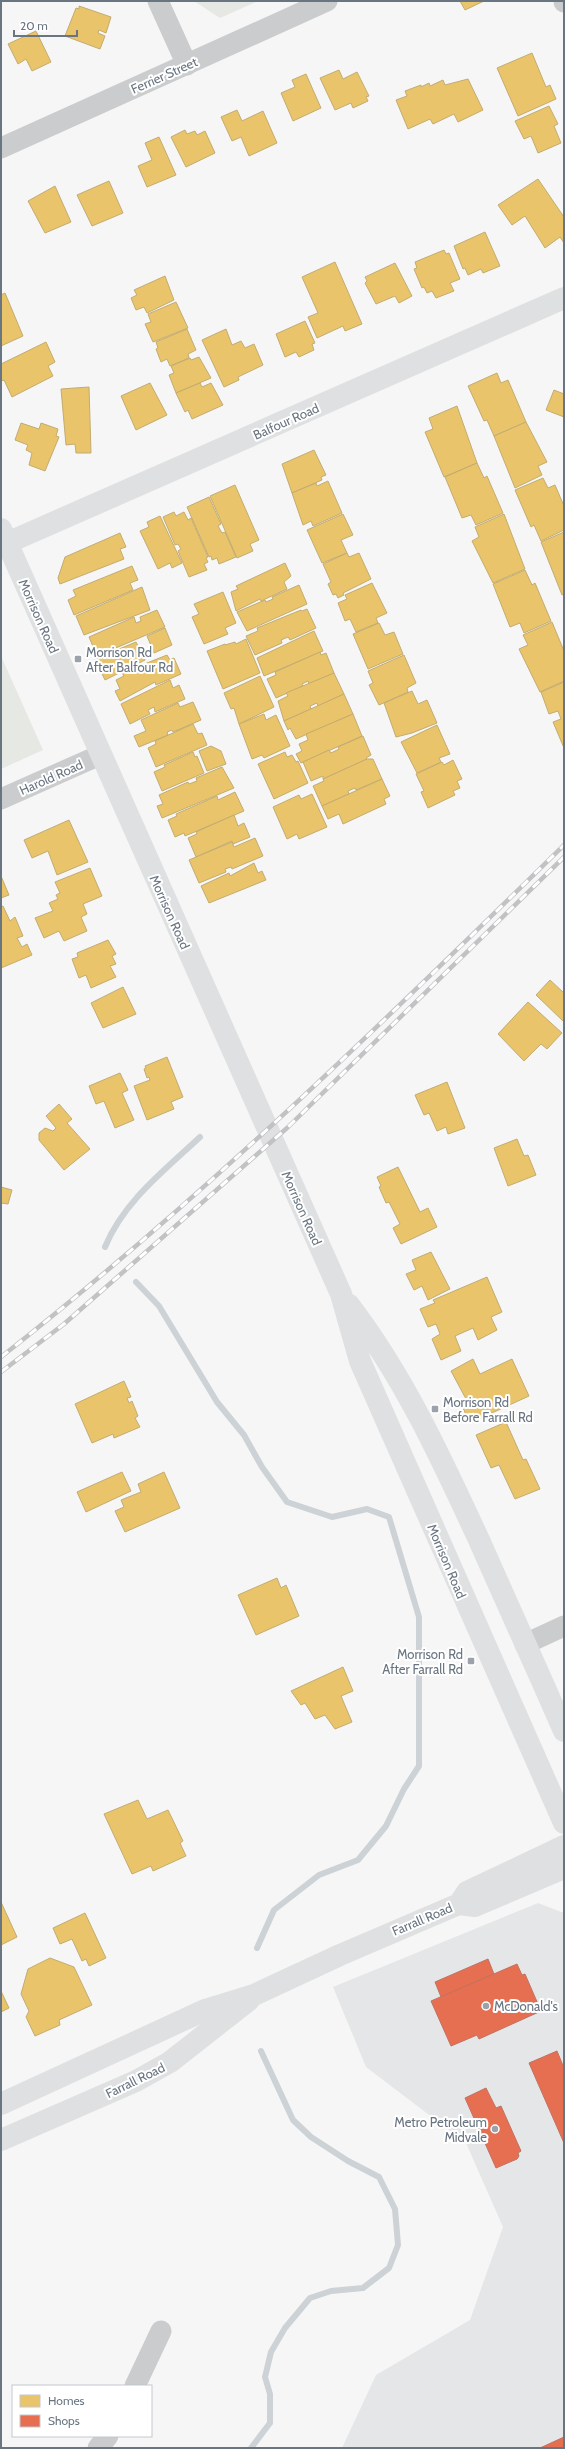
<svg xmlns="http://www.w3.org/2000/svg" width="565" height="2449" font-family="Cabin,sans-serif">
<style>
.built{fill:#e5e6e7}
.green{fill:#e6e8e4}
.homes{fill:#e9c46a;stroke:#c3ac71}
.shops{fill:#e76f51;stroke:#c27160}
.lines{fill:none;stroke-linecap:round;stroke-linejoin:round}
.stream{stroke:#ccd2d5;stroke-width:6}
.minor{stroke:#cbcccd;stroke-width:21}
.major{stroke:#dfe0e1;stroke-width:22}
.rail-casing{stroke:#c1c2c3;stroke-width:4.5}
.rail{stroke:#fff;stroke-width:3;stroke-dasharray:9;stroke-linecap:butt}
.poi-dot{fill:#9ba2ab;stroke:#fff;stroke-width:1.5}
.labels{text-anchor:middle;dominant-baseline:central;stroke-width:4;stroke-linejoin:round;paint-order:stroke}
.street-label{font-size:13px;fill:#6a7582;stroke:#fff}
.poi-label{font-size:13px;fill:#6a7582;stroke:#fff;text-anchor:start}
</style>
<rect width="100%" height="100%" fill="#f6f6f6"/>
<!-- built -->
<path class="built" d="M538,1903L564,1913V2448H342L376,2375L470,2320L503,2227L466,2143L366,2067L333,1987Z"/>
<!-- green -->
<g class="green">
<path d="M194,1H258L220,18Z"/>
<path d="M1,656L43,750L1,769Z"/>
</g>
<!-- homes -->
<g class="homes">
<path d="M460,1H484L465,10Z"/>
<path d="M79,6L111,17L106,33L99,30L98,33L105,36L100,49L65,36L76,8L79,9Z"/>
<path d="M36,31L51,62L32,71L26,59L18,64L8,44Z"/>
<path d="M532,53L546,87L550,85L556,99L518,116L497,68Z"/>
<path d="M339,70L343,79L357,72L369,96L366,97L368,101L353,108L351,103L335,110L320,78Z"/>
<path d="M306,74L321,108L293,121L281,93L295,87L292,80Z"/>
<path d="M468,79L483,110L458,122L454,114L433,124L430,119L408,129L396,100L407,96L405,91L421,85V87L429,83L430,86L443,80L445,85Z"/>
<path d="M549,106L558,124L554,126L561,143L538,153L531,136L524,139L515,121Z"/>
<path d="M237,110L242,121L263,111L277,143L249,156L241,137L232,141L221,117Z"/>
<path d="M185,130L187,134L195,131L197,135L205,131L215,153L186,167L171,137Z"/>
<path d="M159,137L176,175L147,187L138,166L152,160L145,143Z"/>
<path d="M538,179L564,217V243L560,237L545,248L525,216L512,225L498,205Z"/>
<path d="M109,181L123,213L92,226L77,195Z"/>
<path d="M55,186L71,222L45,233L28,201Z"/>
<path d="M485,232L500,266L483,273L481,269L468,275L465,268L463,269L454,246Z"/>
<path d="M444,250L446,254L449,253L460,279L450,283L454,291L436,298L432,291L427,293L424,287L422,288L414,269L417,268L415,262Z"/>
<path d="M335,262L362,324L345,331L343,326L317,338L308,317L318,313L302,277Z"/>
<path d="M395,263L412,296L399,303L395,296L376,304L365,283L367,281L365,277Z"/>
<path d="M165,276L174,300L147,313L144,307L136,310L131,298L137,295L134,290Z"/>
<path d="M5,293L23,336L1,346V295Z"/>
<path d="M176,302L188,328L153,342L145,324L151,322L148,314Z"/>
<path d="M305,321L315,343L312,344L314,350L299,357L296,352L285,357L276,334Z"/>
<path d="M187,329L196,350L188,354L189,358L170,366L167,359L161,362L156,349L158,348L156,342Z"/>
<path d="M226,329L232,345L241,341L245,348L254,344L263,365L238,377L239,380L224,387L202,340Z"/>
<path d="M46,342L55,362L48,366L53,376L12,397L4,380L1,381V364Z"/>
<path d="M199,357L211,378L176,393L169,375L174,373L171,366L190,358L191,360Z"/>
<path d="M497,373L501,383L508,380L526,422L494,436L487,420L484,421L468,386Z"/>
<path d="M150,383L167,415L136,430L121,396Z"/>
<path d="M200,383L202,387L211,383L223,405L192,419L188,410L185,412L176,393Z"/>
<path d="M89,387L91,453H76L75,444L66,445L61,389Z"/>
<path d="M554,390L564,394V417L546,410Z"/>
<path d="M457,406L477,463L444,477L425,432L433,429L429,418Z"/>
<path d="M526,422L547,462L538,466L542,475L515,488L494,436Z"/>
<path d="M21,423L39,429L41,423L58,429L56,436L59,437L45,471L29,465L32,453L26,450L28,445L15,440Z"/>
<path d="M314,450L326,475L321,477L322,480L292,493L282,464Z"/>
<path d="M477,463L484,478L487,476L503,513L476,525L471,515L462,518L445,477Z"/>
<path d="M543,478L548,488L555,485L564,506V530L541,541L534,525L531,527L515,490Z"/>
<path d="M328,481L342,513L313,526L311,521L303,525L292,493L316,483L317,486Z"/>
<path d="M235,485L259,540L250,544L253,551L237,558L210,496Z"/>
<path d="M209,497L221,524L218,526L222,533L225,532L236,557L219,564L217,558L212,560L211,556L209,557L187,507Z"/>
<path d="M174,512L176,516L184,512L188,520L191,518L208,557L206,558L208,562L204,564L207,570L189,577L178,551L181,549L178,544L175,545L163,517Z"/>
<path d="M343,514L353,535L341,540L347,553L322,563L307,530Z"/>
<path d="M504,514L525,569L493,583L472,541L479,537L475,527Z"/>
<path d="M160,516L182,563L172,568L170,563L158,569L140,531L149,527L147,522Z"/>
<path d="M564,532V594L562,595L541,542Z"/>
<path d="M120,533L126,547L120,549L124,559L60,584L58,578L65,557Z"/>
<path d="M347,553L349,557L359,553L371,579L343,593L344,595L338,598L336,594L333,595L328,584L331,582L323,564Z"/>
<path d="M285,563L291,576L284,582L287,589L261,601L260,599L236,611L231,592L238,589L236,586Z"/>
<path d="M132,566L138,580L130,583L133,590L74,615L68,600L76,596L73,590Z"/>
<path d="M525,570L532,585L535,583L551,621L524,633L520,623L510,627L493,584Z"/>
<path d="M372,583L387,613L376,618L378,623L356,632L350,619L345,621L338,603L347,599L345,595Z"/>
<path d="M299,585L307,604L247,631L237,612L265,600L266,602L273,599L272,597Z"/>
<path d="M142,587L150,610L84,635L76,616Z"/>
<path d="M223,592L236,623L225,628L228,634L204,644L192,617L199,614L194,604Z"/>
<path d="M307,609L316,628L290,640L288,637L281,640L282,643L255,655L246,636L258,631L257,628L301,610L302,611Z"/>
<path d="M157,610L165,627L97,656L89,637L134,617L136,623L141,621L140,617Z"/>
<path d="M552,622L564,651V681L540,692L519,649L528,645L523,635Z"/>
<path d="M379,623L385,635L394,632L403,654L368,669L353,634Z"/>
<path d="M165,628L172,645L154,653L147,636Z"/>
<path d="M314,631L323,651L264,676L257,658Z"/>
<path d="M246,639L260,673L223,689L207,651L225,644V645L235,642L236,644Z"/>
<path d="M136,642L145,660L105,680L95,659Z"/>
<path d="M320,652L321,655L326,653L334,673L309,684L308,681L302,684L303,686L276,698L267,679L276,675L275,672Z"/>
<path d="M167,655L170,660L174,658L181,674L156,685L155,682L120,701L115,691L120,689L116,680L124,676L122,673Z"/>
<path d="M404,655L416,683L407,688L408,692L379,705L369,685L373,683L368,671Z"/>
<path d="M334,673L344,694L318,706L317,703L310,706L311,709L284,721L278,701L288,696L286,693Z"/>
<path d="M260,676L274,707L239,724L234,708L231,709L224,693Z"/>
<path d="M170,680L173,688L179,685L185,699L155,712L154,707L148,710L150,714L130,724L121,704Z"/>
<path d="M564,682V748L553,722L561,719L558,711L549,714L541,692Z"/>
<path d="M412,691L418,704L427,700L437,723L412,733L396,737L384,703Z"/>
<path d="M344,694L353,714L296,739L290,728L288,730L284,721Z"/>
<path d="M193,702L201,720L173,732L172,730L167,732L168,735L139,747L134,736L146,731L141,720L178,703L180,707Z"/>
<path d="M264,714L266,720L276,715L290,746L264,758L262,755L252,759L239,724Z"/>
<path d="M353,714L362,736L301,763L296,754L302,751L299,744L308,740L306,734Z"/>
<path d="M193,724L198,734L202,733L207,745L156,767L148,748L156,744L155,741Z"/>
<path d="M437,725L450,754L439,758L441,762L417,773L401,742Z"/>
<path d="M363,736L371,755L366,758L367,759L323,779V776L311,781L303,762L329,750L331,753L339,749L338,747Z"/>
<path d="M211,746L221,751L226,764L207,771L199,751Z"/>
<path d="M193,752L195,757L197,756L204,773L162,791L154,772L165,767L164,765Z"/>
<path d="M285,752L287,757L292,755L296,762L298,761L308,783L274,799L258,764Z"/>
<path d="M367,759H373L382,779L356,790L355,788L348,791L349,794L322,806L313,786L324,781L323,779Z"/>
<path d="M453,760L462,779L457,781L460,788L453,791L455,795L428,808L421,792L424,791L416,774L442,762L444,765Z"/>
<path d="M222,767L234,788L162,818L157,806L163,804L159,795L188,782L189,784L197,781L196,778Z"/>
<path d="M382,779L390,796L384,799L386,804L343,824L339,814L328,819L322,806Z"/>
<path d="M235,792L244,811L185,836L184,833L175,837L168,820L177,816L176,814L217,796L218,800Z"/>
<path d="M312,794L327,827L299,839L297,834L287,839L273,807L299,795L301,799Z"/>
<path d="M234,815L238,826L244,823L250,837L233,844L232,841L196,857L188,838L197,834L196,832Z"/>
<path d="M69,820L88,862L57,875L48,851L32,858L24,840Z"/>
<path d="M255,838L263,856L232,869L231,867L225,869L226,872L199,883L189,860L232,842L234,847Z"/>
<path d="M254,863L258,873L262,871L266,880L209,903L201,886L229,873L230,876Z"/>
<path d="M90,868L102,896L83,904L87,914L81,917L87,931L64,941L59,931L44,938L35,918L53,911L49,903L58,899L56,895L60,893L55,882Z"/>
<path d="M1,876L9,895L1,898Z"/>
<path d="M3,906L10,921L15,917L23,936L17,938L22,947L27,944L32,955L1,968V907Z"/>
<path d="M108,940L116,954L112,956L116,964L110,966L116,977L91,988L86,975L79,978L72,959L78,957L77,953Z"/>
<path d="M550,980L564,993V1022L536,995Z"/>
<path d="M123,987L136,1014L103,1028L91,1003Z"/>
<path d="M528,1002L562,1033L547,1049L541,1044L524,1061L498,1034Z"/>
<path d="M167,1057L183,1097L171,1102L174,1109L147,1120L134,1086L150,1080L149,1077L147,1078L144,1069L146,1068L145,1066Z"/>
<path d="M120,1073L128,1090L122,1093L134,1120L115,1128L104,1101L96,1104L89,1086Z"/>
<path d="M447,1082L465,1128L448,1134L446,1127L437,1131L429,1113L424,1115L415,1095Z"/>
<path d="M59,1104L72,1119L67,1123L90,1149L64,1170L39,1140V1133L45,1128L53,1131L56,1128L46,1116Z"/>
<path d="M517,1139L524,1156L528,1155L536,1175L508,1186L494,1148Z"/>
<path d="M398,1167L420,1212L428,1208L437,1227L401,1244L393,1228L400,1224L389,1202L386,1203L379,1187L381,1186L377,1177Z"/>
<path d="M1,1187L12,1190L8,1204L1,1203Z"/>
<path d="M431,1252L450,1289L428,1300L422,1286L414,1290L406,1274L416,1270L412,1260Z"/>
<path d="M487,1277L502,1312L491,1317L497,1330L478,1340L473,1328L455,1336L461,1351L441,1360L432,1339L440,1334L436,1324L428,1327L420,1309L435,1303L433,1300Z"/>
<path d="M473,1359L480,1374L512,1359L529,1396L470,1423L460,1402L466,1399L451,1371Z"/>
<path d="M124,1381L131,1397L127,1398L129,1403L132,1401L138,1416L135,1418L140,1427L114,1438L113,1434L92,1443L75,1404Z"/>
<path d="M506,1422L523,1460L526,1459L540,1489L515,1499L499,1465L491,1468L476,1435Z"/>
<path d="M122,1472L131,1491L86,1512L77,1492Z"/>
<path d="M164,1472L180,1508L125,1532L115,1511L124,1507L121,1500L141,1492L138,1484Z"/>
<path d="M277,1578L281,1588L286,1585L299,1616L256,1635L238,1595Z"/>
<path d="M343,1667L353,1691L341,1696L352,1722L335,1729L325,1715L315,1719L305,1703L301,1705L291,1691Z"/>
<path d="M138,1800L147,1819L168,1810L183,1841L180,1843L186,1856L153,1871L151,1866L132,1874L104,1814Z"/>
<path d="M1,1902L17,1937L1,1945Z"/>
<path d="M85,1913L106,1958L89,1966L86,1959L82,1961L72,1939L60,1944L53,1928Z"/>
<path d="M50,1958L74,1967L92,2005L59,2020L60,2025L35,2036L26,2017L29,2011L21,1994L28,1969Z"/>
<path d="M1,1991L9,2008L1,2012Z"/>
</g>
<!-- shops -->
<g class="shops">
<path d="M488,1959L494,1974L441,1997L435,1982Z"/>
<path d="M517,1964L522,1975L525,1974L541,2011L479,2039L477,2035L451,2046L431,2001Z"/>
<path d="M557,2051L564,2068V2143L529,2063Z"/>
<path d="M486,2088L496,2108L501,2106L521,2151L518,2153L519,2156L517,2159L496,2168L465,2098Z"/>
<path d="M564,2437V2448H540Z"/>
</g>
<g class="lines">
<!-- stream -->
<g class="stream">
<path d="M105,1247C124,1201 165,1170 200,1137"/>
<path d="M136,1282L159,1306L217,1402L244,1435L262,1467L287,1502L332,1517L367,1509L389,1517L419,1617V1766L404,1789L386,1826L358,1860L319,1875L274,1910L257,1948"/>
<path d="M251,2448L270,2423V2394L265,2377L271,2352L285,2328L310,2298L331,2291L363,2288L389,2268L398,2245L395,2209L379,2177L348,2161L311,2137L293,2120L261,2051"/>
</g>
<!-- minor -->
<g class="minor">
<path d="M158,1L187,65"/>
<path d="M564,1V2"/>
<path d="M1,148L327,1"/>
<path d="M1,799L100,755"/>
<path d="M525,1644L564,1626"/>
<path d="M135,2386L161,2331"/>
<path d="M98,2448L108,2436"/>
</g>
<!-- major -->
<g class="major">
<path d="M1,529L341,1294L360,1361L564,1823"/>
<path d="M7,543L564,298"/>
<path d="M349,1305C404,1377 441,1458 479,1540C507,1603 536,1667 564,1731"/>
<path d="M459,1904L475,1906L564,1868"/>
<path d="M1,2104L205,2010L254,1995L340,1955L459,1904L467,1892L564,1846"/>
<path d="M1,2140L136,2081L170,2062L249,2000"/>
</g>
<defs>
<g id="rail">
<path d="M1,1357C201,1200 383,1023 564,845"/>
<path d="M1,1372L64,1324L287,1128L564,857"/>
</g>
</defs>
<!-- rail casing -->
<use href="#rail" class="rail-casing"/>
<!-- rail -->
<use href="#rail" class="rail"/>
</g>
<!-- markers -->
<g class="poi-dot">
<rect x="74" y="655" width="8" height="8" rx="2"/>
<rect x="431" y="1405" width="8" height="8" rx="2"/>
<rect x="467" y="1657" width="8" height="8" rx="2"/>
<circle cx="486" cy="2006" r="4"/>
<circle cx="495" cy="2129" r="4"/>
</g>
<g class="labels">
<!-- street labels -->
<g class="street-label">
<text transform="translate(164 75) rotate(-24)">Ferrier Street</text>
<text transform="translate(286 421) rotate(-24)">Balfour Road</text>
<text transform="translate(39 616) rotate(66)">Morrison Road</text>
<text transform="translate(51 777) rotate(-24)">Harold Road</text>
<text transform="translate(170 912) rotate(66)">Morrison Road</text>
<text transform="translate(302 1208) rotate(66)">Morrison Road</text>
<text transform="translate(447 1561) rotate(67)">Morrison Road</text>
<text transform="translate(422 1919) rotate(-23)">Farrall Road</text>
<text transform="translate(135 2080) rotate(-26)">Farrall Road</text>
</g>
<!-- poi labels -->
<g class="poi-label">
<text x="86" y="652">Morrison Rd<tspan x="86" dy="15">After Balfour Rd</tspan></text>
<text x="443" y="1402">Morrison Rd<tspan x="443" dy="15">Before Farrall Rd</tspan></text>
<text x="463" y="1654" text-anchor="end">Morrison Rd<tspan x="463" dy="15">After Farrall Rd</tspan></text>
<text x="494" y="2006">McDonald's</text>
<text x="487" y="2122" text-anchor="end">Metro Petroleum<tspan x="487" dy="15">Midvale</tspan></text>
</g>
</g>
<!-- border -->
<rect width="565" height="2449" fill="none" stroke="#6a7582" stroke-width="4"/>
<!-- legend -->
<rect x="12" y="2385" width="140" height="52" fill="#ffffff" stroke="#c3c8cd"/>
<rect x="20" y="2395" width="20" height="12" fill="#e9c46a" stroke="#c3c8cd"/>
<text x="48" y="2405" font-size="12" fill="#6a7582">Homes</text>
<rect x="20" y="2415" width="20" height="12" fill="#e76f51" stroke="#c3c8cd"/>
<text x="48" y="2425" font-size="12" fill="#6a7582">Shops</text>
<!-- scale -->
<path d="M14 30v6h63v-6" fill="none" stroke="#6a7582" stroke-width="2"/>
<text x="20" y="30" font-size="12" fill="#6a7582" stroke="#ffffff" stroke-width="3" paint-order="stroke">20 m</text>
</svg>
